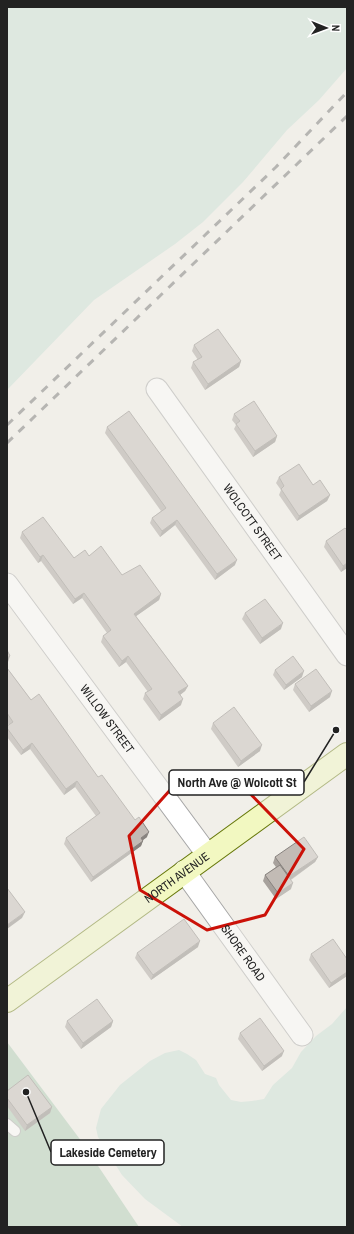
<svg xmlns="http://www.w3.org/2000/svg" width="354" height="1234" font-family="'Archivo Narrow',sans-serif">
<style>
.wetland{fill:#c7dfd5}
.cemetery{fill:#abc9b1}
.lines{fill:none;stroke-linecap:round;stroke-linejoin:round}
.lane-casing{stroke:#a6a6a6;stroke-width:12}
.street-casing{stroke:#a6a6a6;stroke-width:23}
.secondary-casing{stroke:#67780a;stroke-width:24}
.lane{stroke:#fff;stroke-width:10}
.street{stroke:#fff;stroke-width:21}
.secondary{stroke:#f2f8c1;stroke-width:22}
.rail{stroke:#707070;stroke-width:3;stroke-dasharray:8 8;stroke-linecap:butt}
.wall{fill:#a7a19c}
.shaded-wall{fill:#88837f}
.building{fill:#c2bbb5;stroke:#88837f}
.marked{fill:none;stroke:#cb1108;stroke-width:3;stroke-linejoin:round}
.labels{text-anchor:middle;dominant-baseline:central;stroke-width:3;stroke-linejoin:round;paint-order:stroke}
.street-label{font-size:12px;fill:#222;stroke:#fff}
.leader{fill:none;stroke:#222;stroke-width:1.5}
.callout-dot{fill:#222;stroke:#fff;stroke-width:1.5}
.callout{fill:#fff;stroke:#222;stroke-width:1.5}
.callout-label{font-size:13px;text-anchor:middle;font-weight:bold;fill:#222}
</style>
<rect width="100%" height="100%" fill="#f1efe9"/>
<!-- wetland -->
<g class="wetland">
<path d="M7,7H347V68L319,100L287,130L243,182L203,222L175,244L94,300L7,390Z"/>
<path d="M347,1007V1227H183L145,1199L122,1175L98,1137L96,1128L101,1109L120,1085L150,1061L165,1053L179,1050L187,1054L196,1060L205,1074L216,1078L219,1085L231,1100L241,1102L252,1101L264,1099L273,1085L292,1068L301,1052L316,1036L332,1024Z"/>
</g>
<!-- cemetery -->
<path class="cemetery" d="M7,1042L82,1142L139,1227H7Z"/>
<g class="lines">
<defs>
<path id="lane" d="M7,1124L15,1131"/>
<g id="street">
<path id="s1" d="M157,389L347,655"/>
<path id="s2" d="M7,584L207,854"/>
<path id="s3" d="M184,871L302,1035"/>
</g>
<g id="secondary">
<path id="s4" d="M7,1001L347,754"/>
</g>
</defs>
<!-- lane casing -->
<use href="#lane" class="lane-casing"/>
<!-- street casing -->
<use href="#street" class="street-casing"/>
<!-- secondary casing -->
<use href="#secondary" class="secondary-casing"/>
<!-- lane -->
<use href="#lane" class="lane"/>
<!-- street -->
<use href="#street" class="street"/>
<!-- secondary -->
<use href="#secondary" class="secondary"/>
<!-- rail -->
<g class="rail">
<path d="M7,425L276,167L347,92"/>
<path d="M7,443L347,116"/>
</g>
</g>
<!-- wall -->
<g class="wall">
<path d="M194,345L241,361L239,367L205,390L191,368L193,362L198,360L192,351Z"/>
<path d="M234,414L277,436L275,442L253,457L234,429L236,425L232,420Z"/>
<path d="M107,427L235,565L215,580L175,525L160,537L150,523L152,518L161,511L105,433Z"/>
<path d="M279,477L313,485L330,495L327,501L297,521L279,495L281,490L276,483Z"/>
<path d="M347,530V568L341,572L324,547L326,541Z"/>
<path d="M22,532L74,558L89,556L122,575L161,594L159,600L136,616L188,686L185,691L180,695L181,705L159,721L143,699L145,693L148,692L126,662L119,667L101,642L103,636L107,633L82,598L73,604L41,561L38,563L20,538Z"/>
<path d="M245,613L281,629L260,644L242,619Z"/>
<path d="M7,668L31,700L98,777L147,837L143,840L141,846L91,882L64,844L66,838L96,816L75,787L64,795L30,749L21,755L7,737V726L9,725L7,722Z"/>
<path d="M275,670L302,677L284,690L273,675Z"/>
<path d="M295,684L330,697L309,712L293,690Z"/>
<path d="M213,723L260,751L238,767L211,729Z"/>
<path d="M275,857H318L315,862L291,880V889L276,899L263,881L265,875L276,867L273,863Z"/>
<path d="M198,947L151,980L135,958L137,953Z"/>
<path d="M311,954L347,959V976L329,988L309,960Z"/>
<path d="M67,1021H113L111,1027L81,1049L65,1027Z"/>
<path d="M240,1033L282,1056L262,1071L238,1039Z"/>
<path d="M7,1091L52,1107L50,1113L25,1131L7,1106Z"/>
</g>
<!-- shaded-wall -->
<g class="shaded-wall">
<path d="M241,361L239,367L205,390L208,384Z"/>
<path d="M277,436L275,442L253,457L255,451Z"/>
<path d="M330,495L327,501L297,521L299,516Z"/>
<path d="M177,520L175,525L160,537L162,531Z"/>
<path d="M43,555L41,561L38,563L40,557Z"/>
<path d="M237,560L235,565L215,580L217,574Z"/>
<path d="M347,563V568L341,572L343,566Z"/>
<path d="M84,593L82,598L73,604L75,599Z"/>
<path d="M161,594L159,600L132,619L134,614Z"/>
<path d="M283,623L281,629L260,644L262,638Z"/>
<path d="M10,656L8,662H7V658Z"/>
<path d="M128,656L126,662L119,667L122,661Z"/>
<path d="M304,671L302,677L284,690L286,685Z"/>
<path d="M188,686L185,691L176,698L178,692Z"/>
<path d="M332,691L330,697L309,712L311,706Z"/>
<path d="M183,699L181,705L159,721L161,715Z"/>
<path d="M32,743L30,749L21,755L23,750Z"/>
<path d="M262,745L260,751L238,767L241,761Z"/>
<path d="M77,781L75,787L64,795L66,789Z"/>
<path d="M149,832L147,837L139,843L141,838Z"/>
<path d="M143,841L141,846L91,882L93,877Z"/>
<path d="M318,857L315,862L287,882L289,876Z"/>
<path d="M293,883L291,889L276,899L278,893Z"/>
<path d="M25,912L22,918L7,929V925Z"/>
<path d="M200,941L198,947L151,980L153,975Z"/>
<path d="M347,972V976L329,988L331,983Z"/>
<path d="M113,1021L111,1027L81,1049L83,1043Z"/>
<path d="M284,1051L282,1056L262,1071L264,1066Z"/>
<path d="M52,1107L50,1113L25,1131L27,1125Z"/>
</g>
<!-- building -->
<g class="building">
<path d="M218,329L241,361L208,384L193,362L202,357L194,345Z"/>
<path d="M254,401L277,436L255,451L236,424L240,421L234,414Z"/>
<path d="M129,411L237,560L217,574L177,520L162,531L152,518L166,508L107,427Z"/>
<path d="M299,464L313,485L320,480L330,495L299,516L281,489L284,486L279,477Z"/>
<path d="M43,517L74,558L85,550L89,556L101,546L122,575L140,565L161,594L134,614L188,686L178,692L183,699L161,715L145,693L152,689L128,656L122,661L103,636L111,630L84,593L75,599L43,555L40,557L22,532Z"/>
<path d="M345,528L347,530V563L343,566L326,541Z"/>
<path d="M265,599L283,623L262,638L245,613Z"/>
<path d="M7,650L10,656L7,658Z"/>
<path d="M293,656L304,671L286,685L275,670Z"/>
<path d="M7,668L31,700L39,694L98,777L102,775L135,820L139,817L149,832L141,838L143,841L93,877L66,838L100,813L77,781L66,789L32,743L23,750L7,728V726L13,722L7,713Z"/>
<path d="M316,669L332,691L311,706L295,684Z"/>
<path d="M234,707L262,745L241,761L213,723Z"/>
<path d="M304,837L318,857L289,876L275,857Z"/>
<path d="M280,865L293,883L278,893L265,875Z"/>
<path d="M7,888L25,912L7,925Z"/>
<path d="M184,919L200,941L153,975L137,953Z"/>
<path d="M333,939L347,959V972L331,983L311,954Z"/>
<path d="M97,999L113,1021L83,1043L67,1021Z"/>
<path d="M260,1018L284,1051L264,1066L240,1033Z"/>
<path d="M28,1075L52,1107L27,1125L7,1098V1091Z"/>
</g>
<!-- marked area -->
<path d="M0 0H354V1234H0ZM231,774L304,849L265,915L207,930L140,890L129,836L171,789Z" fill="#f1efe9" fill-opacity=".55" fill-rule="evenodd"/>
<path class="marked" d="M231,774L304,849L265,915L207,930L140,890L129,836L171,789Z"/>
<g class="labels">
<!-- street labels -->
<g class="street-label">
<text stroke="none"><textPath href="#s1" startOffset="164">WOLCOTT STREET</textPath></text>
<text stroke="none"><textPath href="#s2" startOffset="168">WILLOW STREET</textPath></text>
<text stroke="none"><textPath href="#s4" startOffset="210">NORTH AVENUE</textPath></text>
<text stroke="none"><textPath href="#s3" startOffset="101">SHORE ROAD</textPath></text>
</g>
</g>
<!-- callouts -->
<path class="leader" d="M336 730L304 782M26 1092L51 1152"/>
<g class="callout-dot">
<circle cx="336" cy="730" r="4"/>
<circle cx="26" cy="1092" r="4"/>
</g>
<g class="callout">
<rect x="169" y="770" width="135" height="25" rx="4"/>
<rect x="51" y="1140" width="113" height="25" rx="4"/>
</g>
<g class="callout-label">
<text x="237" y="787">North Ave @ Wolcott St</text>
<text x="108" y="1157">Lakeside Cemetery</text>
</g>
<!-- border -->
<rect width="354" height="1234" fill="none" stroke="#222222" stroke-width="16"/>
<!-- north arrow -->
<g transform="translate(326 28) rotate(91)" stroke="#ffffff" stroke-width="3" paint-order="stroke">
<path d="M0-3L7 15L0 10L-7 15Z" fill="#222222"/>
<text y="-6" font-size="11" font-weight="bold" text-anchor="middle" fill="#222222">N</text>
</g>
</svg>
